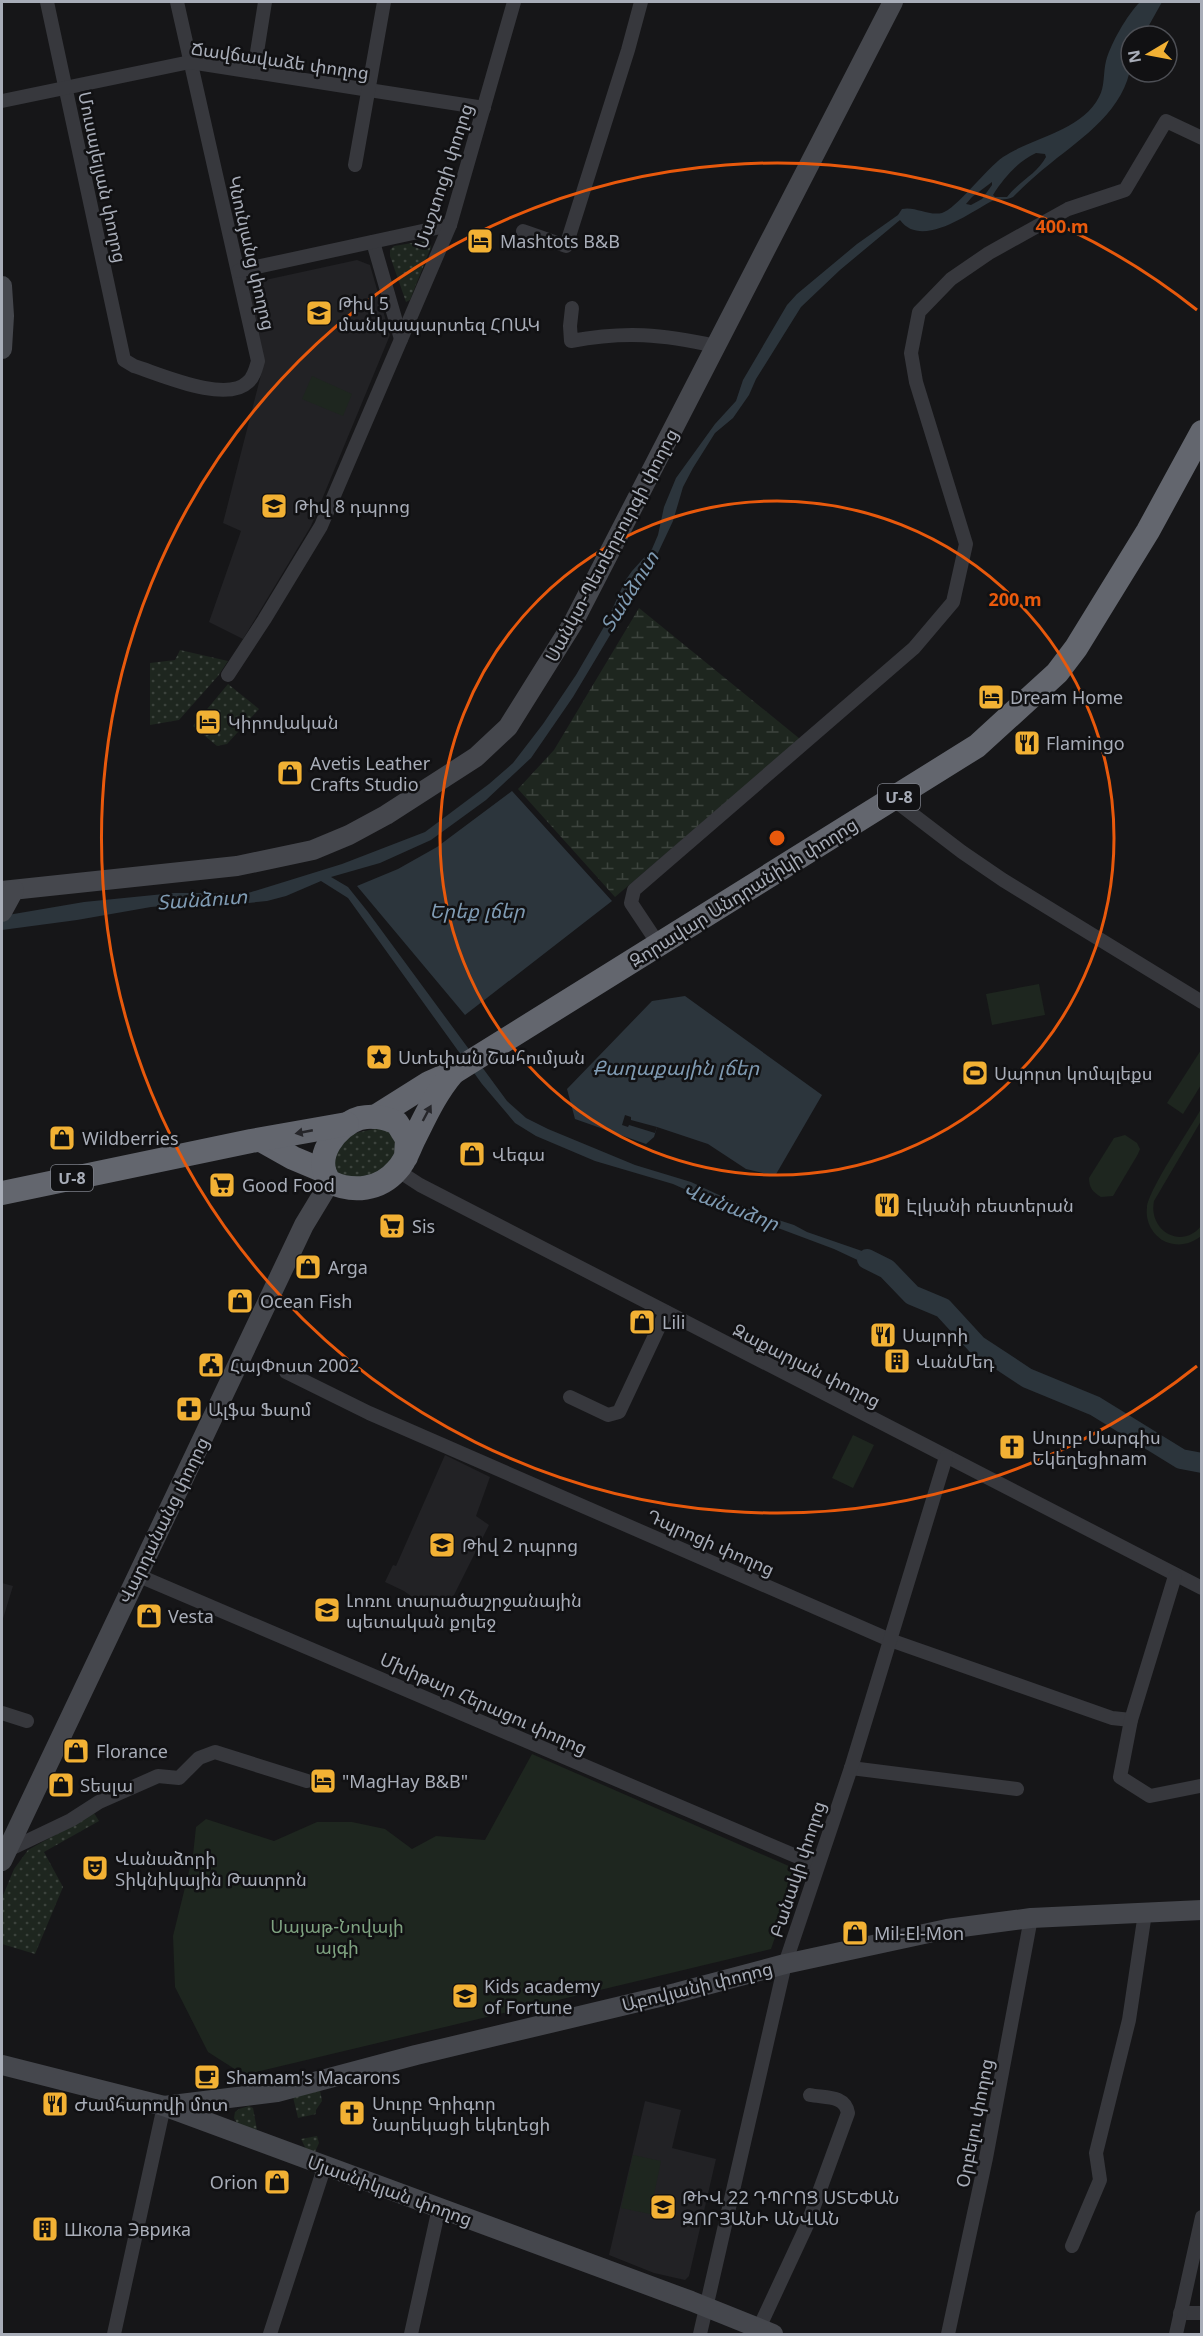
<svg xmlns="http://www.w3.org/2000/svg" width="1203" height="2336" font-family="'Noto Sans','Noto Sans Armenian',sans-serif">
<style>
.built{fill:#222225}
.grass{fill:url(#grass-dots)}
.wetland{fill:url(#wetland-marsh)}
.park{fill:#1e261f}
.water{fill:#2c353c;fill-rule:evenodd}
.pier{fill:#161618}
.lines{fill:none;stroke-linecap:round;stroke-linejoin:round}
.river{stroke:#2c353c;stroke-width:20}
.street{stroke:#37383d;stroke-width:14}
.secondary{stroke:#45474d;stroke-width:20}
.highway{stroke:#63666e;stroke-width:24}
.oneway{fill:#26262a}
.ring{fill:none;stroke:#e8590c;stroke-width:3}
.labels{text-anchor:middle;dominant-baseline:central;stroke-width:5;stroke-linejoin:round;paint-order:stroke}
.shield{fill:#111113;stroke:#7b7e86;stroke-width:1.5}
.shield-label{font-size:16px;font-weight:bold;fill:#a8adb8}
.street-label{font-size:18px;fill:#a8adb8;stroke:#111113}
.poi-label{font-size:18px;fill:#a8adb8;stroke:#111113;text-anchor:start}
.park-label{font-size:18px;fill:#7fa381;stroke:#111113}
.water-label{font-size:20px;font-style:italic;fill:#7f9bb3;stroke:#111113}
.centre{fill:#e8590c;stroke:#111113;stroke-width:3}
.ring-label{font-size:18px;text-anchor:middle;font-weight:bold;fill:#e8590c;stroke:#111113;stroke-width:5;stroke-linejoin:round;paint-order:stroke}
</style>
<defs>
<pattern id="grass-dots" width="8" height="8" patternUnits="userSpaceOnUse" patternTransform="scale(1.5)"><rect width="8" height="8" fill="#1e261f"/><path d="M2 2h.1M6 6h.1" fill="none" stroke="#3c433d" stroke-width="1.8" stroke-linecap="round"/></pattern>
<pattern id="wetland-marsh" width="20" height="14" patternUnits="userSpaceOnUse" patternTransform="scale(1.5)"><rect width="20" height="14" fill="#1e261f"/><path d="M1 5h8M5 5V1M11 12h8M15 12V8" fill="none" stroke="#3c433d"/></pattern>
</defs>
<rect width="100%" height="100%" fill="#161618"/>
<!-- built -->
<g class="built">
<path d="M357,260L370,265L390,335L311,526L243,639L209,622L241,531L223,523L264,363L249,291L256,282Z"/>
<path d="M445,1455L490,1477L476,1516L489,1525L447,1609L418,1601L404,1591L385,1582L393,1565L396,1566Z"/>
<path d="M2,1583L13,1586L2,1622Z"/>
<path d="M645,2101L681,2110L672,2148L716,2159L689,2276L685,2280L654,2273L609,2255Z"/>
</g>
<!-- grass -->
<g class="grass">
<path d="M424,241H430L431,247L410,300L406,302L390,256V250L394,246Z"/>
<path d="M180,650L228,661L218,676L179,720L150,725V663L175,660Z"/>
<path d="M228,684L259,709L227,744L217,746L193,726Z"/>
<path d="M388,1126L400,1147C396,1153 391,1164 386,1168C375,1177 350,1179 338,1176L330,1157L346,1135Z"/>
<path d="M94,1813L99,1821L44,1852L63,1887L35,1954L2,1944V1898L14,1869L28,1850Z"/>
<path d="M320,2090L322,2101L316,2110V2114L298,2118L293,2097Z"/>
<path d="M249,2106L253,2108L257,2130L238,2125L234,2118L235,2112L239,2109Z"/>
<path d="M317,2136L319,2143L315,2152L306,2149L301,2139Z"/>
</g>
<!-- wetland -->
<path class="wetland" d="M639,608L800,739L615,897L518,789L554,750Z"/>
<!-- park -->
<g class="park">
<path d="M312,376L352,394L343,416L302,399Z"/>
<path d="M1039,984L1045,1015L992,1025L986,994Z"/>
<path d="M1201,1050V1085L1183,1114L1167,1103Z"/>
<path d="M1201,1109V1121L1154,1201C1148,1231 1182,1250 1201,1226V1236C1191,1244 1179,1247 1166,1242C1153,1236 1145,1222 1147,1207C1149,1189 1190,1129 1201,1109Z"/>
<path d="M1125,1135L1137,1143L1140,1149L1138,1154L1113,1196L1101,1197C1093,1192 1089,1188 1089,1178L1114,1138Z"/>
<path d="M853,1435L874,1445L853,1488L832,1478Z"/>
<path d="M532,1754L798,1870L771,1949L244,2075L208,2052L175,1987L173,1936L193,1855L196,1827L206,1819L274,1841L317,1822H352L385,1829L412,1849L436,1836L485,1840Z"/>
<path d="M633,2155L661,2161L650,2214L621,2208Z"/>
</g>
<!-- water -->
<g class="water">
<path d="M1140,2H1162L1143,36H1131C1131,45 1132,55 1131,64C1125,110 1083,137 1051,163C1037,174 1025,185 1013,197C1005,201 997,198 990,202C968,214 921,249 900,220L840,270L801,307L756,379L749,395L733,418L715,433L693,468L683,487L673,521L657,555L634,583L616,625L573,697L531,758L486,800L431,840L380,863L331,877L348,887L368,912L507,1101L526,1118L548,1129L635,1165L691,1182L760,1214L794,1225L807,1232L862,1251L886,1263L891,1272L881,1271L834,1249L738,1213L673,1184L595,1161L536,1136L515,1123L482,1084L348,898L321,881L286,896L267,901L228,905H173L151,907L77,920L2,930V916L84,902L174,893H248L342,864L425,832L489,784L513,763L543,724L576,675L605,625L625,581L632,571L652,549L658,535L664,507L676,478L715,424L736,401L743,380L787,305L797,294L857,244L898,215L902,209C915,206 928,216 942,213C956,209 986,169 1003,157C1031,138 1082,131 1099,97C1105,87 1103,73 1106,61C1111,43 1127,15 1140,2ZM1036,153L1045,154L1046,157C1037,174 1018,182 1007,197H995L993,195C1003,179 1018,161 1036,153ZM992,182V185L982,199L971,205L966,204L972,197Z"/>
<path d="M512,791L612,901L465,1015L357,886L398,869L437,847Z"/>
<path d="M685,996L822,1095L775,1176L746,1169L708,1144L657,1127L654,1137L646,1144L575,1119L567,1089L652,1001Z"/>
</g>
<!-- pier -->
<path class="pier" d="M625,1115L631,1117V1120L657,1127L655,1133L629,1125L628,1127L622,1125Z"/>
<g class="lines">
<!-- river -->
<path class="river" d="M867,1259L887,1269L912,1295L943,1308L977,1345L1027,1378L1095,1406L1181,1459L1202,1463"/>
<!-- street -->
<g class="street">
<path d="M47,2L124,360L134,366C160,374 226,404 248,382C254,377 256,368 258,361L177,2"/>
<path d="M254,71L265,2"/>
<path d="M2,101L190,62L484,108"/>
<path d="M355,165L384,2"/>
<path d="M523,231L566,246L628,50L641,2"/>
<path d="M373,242L401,339"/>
<path d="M238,271L450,225"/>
<path d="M572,308L570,326L571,341C625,331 662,334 716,346"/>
<path d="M228,675L264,620L321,526L450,225L514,2"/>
<path d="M894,800L962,852L1003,880L1202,1002"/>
<path d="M659,945L631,903L634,890L914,648L953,602L966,544L916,382L911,353L919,312L951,279L989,253L1068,209L1125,190L1166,121L1202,138"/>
<path d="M397,1170L420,1185L1202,1588"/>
<path d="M286,1372L369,1413L890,1640L1112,1718L1131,1720"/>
<path d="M570,1397L608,1415L619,1412L666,1312"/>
<path d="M137,1575L817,1865"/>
<path d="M1175,1576L1131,1720L1120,1777L1150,1796L1200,1786"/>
<path d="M2,1713L27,1721"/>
<path d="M851,1768L1017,1789"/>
<path d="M6,1851L71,1820L99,1802L158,1776L179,1778L199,1758L215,1752L307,1781"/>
<path d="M1072,2246L1100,2180L1096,2153L1129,2020L1145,1913"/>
<path d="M1180,2313H1202"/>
<path d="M759,2328L807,2225L848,2113C845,2095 825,2098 810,2095"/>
<path d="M114,2334L164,2106"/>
<path d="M270,2334L325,2165"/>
<path d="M411,2334L439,2208"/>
<path d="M700,2334L785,1964L851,1768L946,1457"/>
<path d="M948,2334L986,2158L1031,1918"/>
<path d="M1176,2334L1202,2217"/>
</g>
<!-- secondary -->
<g class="secondary">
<path d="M2,286L4,316L2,349"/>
<path d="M2,891L237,866L313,850L349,835L386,815L476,757L508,727L573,623L893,2"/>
<path d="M2,912L14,890"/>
<path d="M2,1861L304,1225L330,1182"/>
<path d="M2,2065L164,2106L691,2301L773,2334"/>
<path d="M164,2106L277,2092L416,2055L676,1993L785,1964L947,1929L1031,1918L1202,1910"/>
</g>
<!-- highway -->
<g class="highway">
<path d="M375,1117L429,1083L454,1072L977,746L1057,673L1076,648L1148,531L1202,432"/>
<path d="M261,1140L293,1158L324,1171"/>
<path d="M406,1157L407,1139L397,1123C385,1117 373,1115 360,1118C336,1125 311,1159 330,1182C353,1193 380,1190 397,1170C406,1161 409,1148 415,1137C426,1115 436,1093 452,1074"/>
<path d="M2,1193L251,1141L347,1124"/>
</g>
</g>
<!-- one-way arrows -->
<defs><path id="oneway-solid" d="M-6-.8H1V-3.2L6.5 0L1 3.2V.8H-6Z" transform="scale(1.5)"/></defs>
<g class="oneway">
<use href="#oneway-solid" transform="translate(427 1113) rotate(-62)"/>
<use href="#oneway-solid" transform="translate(304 1132) rotate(169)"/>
</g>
<!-- distance rings -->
<g class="ring">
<circle cx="777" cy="838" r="337"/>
<path d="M1197 1366A675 675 0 1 1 1197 310"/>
</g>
<!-- icons -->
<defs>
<symbol id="hotel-square" viewBox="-11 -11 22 22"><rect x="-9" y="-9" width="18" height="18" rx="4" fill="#f2b134" stroke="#111113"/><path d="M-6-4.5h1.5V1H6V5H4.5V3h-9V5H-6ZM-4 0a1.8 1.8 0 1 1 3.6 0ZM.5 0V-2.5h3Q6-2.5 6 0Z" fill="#111"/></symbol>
<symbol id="school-square" viewBox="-11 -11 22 22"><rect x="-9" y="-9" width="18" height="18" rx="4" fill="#f2b134" stroke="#111113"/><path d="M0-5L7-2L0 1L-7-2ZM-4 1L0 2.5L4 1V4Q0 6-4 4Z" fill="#111"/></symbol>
<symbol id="restaurant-square" viewBox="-11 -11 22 22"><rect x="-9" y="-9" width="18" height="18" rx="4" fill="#f2b134" stroke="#111113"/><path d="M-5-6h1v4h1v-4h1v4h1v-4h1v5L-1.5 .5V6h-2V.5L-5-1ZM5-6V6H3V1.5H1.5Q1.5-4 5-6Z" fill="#111"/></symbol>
<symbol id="shop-square" viewBox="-11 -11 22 22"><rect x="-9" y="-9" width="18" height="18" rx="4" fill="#f2b134" stroke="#111113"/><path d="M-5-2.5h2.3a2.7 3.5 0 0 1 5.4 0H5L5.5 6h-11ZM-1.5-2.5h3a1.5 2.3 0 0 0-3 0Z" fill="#111"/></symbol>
<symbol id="sight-square" viewBox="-11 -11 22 22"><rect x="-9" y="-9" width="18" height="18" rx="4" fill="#f2b134" stroke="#111113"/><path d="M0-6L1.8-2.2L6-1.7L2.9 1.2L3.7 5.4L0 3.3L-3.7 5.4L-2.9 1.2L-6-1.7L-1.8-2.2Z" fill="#111"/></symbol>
<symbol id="stadium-square" viewBox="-11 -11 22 22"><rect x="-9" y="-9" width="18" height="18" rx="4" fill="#f2b134" stroke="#111113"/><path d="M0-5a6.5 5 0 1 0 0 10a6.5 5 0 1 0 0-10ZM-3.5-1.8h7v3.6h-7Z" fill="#111"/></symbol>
<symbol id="supermarket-square" viewBox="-11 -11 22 22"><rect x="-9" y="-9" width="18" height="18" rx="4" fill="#f2b134" stroke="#111113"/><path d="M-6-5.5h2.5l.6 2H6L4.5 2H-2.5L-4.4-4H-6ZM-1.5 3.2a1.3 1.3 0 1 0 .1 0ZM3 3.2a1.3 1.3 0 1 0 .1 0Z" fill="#111"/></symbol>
<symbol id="building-square" viewBox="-11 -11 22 22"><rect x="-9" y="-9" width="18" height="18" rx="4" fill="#f2b134" stroke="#111113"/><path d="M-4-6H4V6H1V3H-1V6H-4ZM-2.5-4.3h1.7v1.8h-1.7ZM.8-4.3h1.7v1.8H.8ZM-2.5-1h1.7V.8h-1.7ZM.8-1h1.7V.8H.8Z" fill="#111"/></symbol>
<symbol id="civic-square" viewBox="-11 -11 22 22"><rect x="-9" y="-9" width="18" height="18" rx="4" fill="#f2b134" stroke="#111113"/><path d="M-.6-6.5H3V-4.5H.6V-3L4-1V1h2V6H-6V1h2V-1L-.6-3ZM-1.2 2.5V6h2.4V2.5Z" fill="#111"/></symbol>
<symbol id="pharmacy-square" viewBox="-11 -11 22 22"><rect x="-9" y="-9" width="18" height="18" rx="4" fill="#f2b134" stroke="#111113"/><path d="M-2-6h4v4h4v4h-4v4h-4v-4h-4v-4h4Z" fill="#111"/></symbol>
<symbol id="church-square" viewBox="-11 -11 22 22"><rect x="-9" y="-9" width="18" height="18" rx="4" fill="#f2b134" stroke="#111113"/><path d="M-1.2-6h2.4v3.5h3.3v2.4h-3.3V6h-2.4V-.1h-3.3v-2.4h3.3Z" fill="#111"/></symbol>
<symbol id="university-square" viewBox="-11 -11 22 22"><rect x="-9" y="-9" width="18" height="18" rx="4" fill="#f2b134" stroke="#111113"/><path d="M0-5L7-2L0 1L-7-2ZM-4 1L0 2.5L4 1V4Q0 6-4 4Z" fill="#111"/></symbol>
<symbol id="theatre-square" viewBox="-11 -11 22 22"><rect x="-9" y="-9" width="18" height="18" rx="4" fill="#f2b134" stroke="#111113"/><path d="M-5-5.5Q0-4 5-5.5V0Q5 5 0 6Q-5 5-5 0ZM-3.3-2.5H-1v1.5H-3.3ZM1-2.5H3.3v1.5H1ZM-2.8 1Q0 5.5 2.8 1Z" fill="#111"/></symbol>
<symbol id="cafe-square" viewBox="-11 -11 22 22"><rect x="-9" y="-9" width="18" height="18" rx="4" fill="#f2b134" stroke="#111113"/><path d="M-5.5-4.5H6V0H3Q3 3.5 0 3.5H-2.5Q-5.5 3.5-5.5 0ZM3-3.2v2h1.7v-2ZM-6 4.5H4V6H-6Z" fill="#111"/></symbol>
</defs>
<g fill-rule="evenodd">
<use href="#hotel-square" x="465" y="226" width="30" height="30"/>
<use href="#school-square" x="304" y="298" width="30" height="30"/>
<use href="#school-square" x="259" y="491" width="30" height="30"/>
<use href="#hotel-square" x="976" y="682" width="30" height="30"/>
<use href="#hotel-square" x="193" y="707" width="30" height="30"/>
<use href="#restaurant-square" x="1012" y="728" width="30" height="30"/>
<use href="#shop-square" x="275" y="758" width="30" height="30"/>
<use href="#sight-square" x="364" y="1042" width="30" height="30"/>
<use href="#stadium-square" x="960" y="1058" width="30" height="30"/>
<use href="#shop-square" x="47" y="1123" width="30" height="30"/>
<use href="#shop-square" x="457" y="1139" width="30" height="30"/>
<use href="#supermarket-square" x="207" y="1170" width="30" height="30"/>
<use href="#restaurant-square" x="872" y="1190" width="30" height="30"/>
<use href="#supermarket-square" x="377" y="1211" width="30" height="30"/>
<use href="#shop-square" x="293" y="1252" width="30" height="30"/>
<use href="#shop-square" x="225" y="1286" width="30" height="30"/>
<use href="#shop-square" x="627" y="1307" width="30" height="30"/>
<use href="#restaurant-square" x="868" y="1320" width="30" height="30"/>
<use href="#building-square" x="882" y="1346" width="30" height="30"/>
<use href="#civic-square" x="196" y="1350" width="30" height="30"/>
<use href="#pharmacy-square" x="174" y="1394" width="30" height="30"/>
<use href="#church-square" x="997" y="1432" width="30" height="30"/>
<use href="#school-square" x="427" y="1530" width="30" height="30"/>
<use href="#university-square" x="312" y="1595" width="30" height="30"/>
<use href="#shop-square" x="134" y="1601" width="30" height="30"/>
<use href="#shop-square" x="61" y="1736" width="30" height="30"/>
<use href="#hotel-square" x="308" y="1766" width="30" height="30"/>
<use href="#shop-square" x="46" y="1770" width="30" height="30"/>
<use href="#theatre-square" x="80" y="1853" width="30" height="30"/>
<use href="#shop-square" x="840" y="1918" width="30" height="30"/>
<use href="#school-square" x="450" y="1981" width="30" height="30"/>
<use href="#cafe-square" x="192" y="2062" width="30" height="30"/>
<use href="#restaurant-square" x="40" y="2089" width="30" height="30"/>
<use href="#church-square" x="337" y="2098" width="30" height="30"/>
<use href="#shop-square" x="262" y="2167" width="30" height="30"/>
<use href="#school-square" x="648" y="2192" width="30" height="30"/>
<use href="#building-square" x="30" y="2214" width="30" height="30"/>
</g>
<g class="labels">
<!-- shield labels -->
<g class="shield">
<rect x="878" y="784" width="42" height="26" rx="4.5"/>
<rect x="51" y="1165" width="42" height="26" rx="4.5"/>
</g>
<g class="shield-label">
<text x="899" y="797">Մ-8</text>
<text x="72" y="1178">Մ-8</text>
</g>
<!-- street labels -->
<g class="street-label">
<text transform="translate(280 60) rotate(8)">Ճավճավաձե փողոց</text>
<text transform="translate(443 176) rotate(-72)">Մաշտոցի փողոց</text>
<text transform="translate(103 177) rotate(78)">Մուսայելյան փողոց</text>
<text transform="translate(252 253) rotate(77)">Կնունյանց փողոց</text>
<text transform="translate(611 545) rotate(-62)">Սանկտ-Պետերբուրգի փողոց</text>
<text transform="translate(743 892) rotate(-32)">Զորավար Անդրանիկի փողոց</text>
<text transform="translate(807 1365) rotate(27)">Զաքարյան փողոց</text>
<text transform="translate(163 1520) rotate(-64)">Վարդանանց փողոց</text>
<text transform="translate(711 1542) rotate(24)">Դպրոցի փողոց</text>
<text transform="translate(484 1703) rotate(24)">Մխիթար Հերացու փողոց</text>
<text transform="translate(797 1869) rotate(-72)">Բանակի փողոց</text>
<text transform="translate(697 1986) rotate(-14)">Աբովյանի փողոց</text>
<text transform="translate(974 2123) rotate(-79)">Օրբելու փողոց</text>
<text transform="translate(390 2190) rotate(20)">Մյասնիկյան փողոց</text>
</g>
<!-- poi labels -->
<g class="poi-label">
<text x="500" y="241">Mashtots B&amp;B</text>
<text x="338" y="303">Թիվ 5<tspan x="338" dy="21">մանկապարտեզ ՀՈԱԿ</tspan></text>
<text x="294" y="506">Թիվ 8 դպրոց</text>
<text x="1010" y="697">Dream Home</text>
<text x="228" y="722">Կիրովական</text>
<text x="1046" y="743">Flamingo</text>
<text x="310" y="763">Avetis Leather<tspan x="310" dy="21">Crafts Studio</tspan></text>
<text x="398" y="1057">Ստեփան Շահումյան</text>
<text x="994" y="1073">Սպորտ կոմպլեքս</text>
<text x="82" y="1138">Wildberries</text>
<text x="492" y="1154">Վեգա</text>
<text x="242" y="1185">Good Food</text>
<text x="906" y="1205">Էլկանի ռեստերան</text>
<text x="412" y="1226">Sis</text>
<text x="328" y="1267">Arga</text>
<text x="260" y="1301">Ocean Fish</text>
<text x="662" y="1322">Lili</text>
<text x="902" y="1335">Սալորի</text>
<text x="916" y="1361">ՎանՄեդ</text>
<text x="230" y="1365">ՀայՓոստ 2002</text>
<text x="208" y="1409">Ալֆա Ֆարմ</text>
<text x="1032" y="1437">Սուրբ Սարգիս<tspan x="1032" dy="21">Եկեղեցիnam</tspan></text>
<text x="462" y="1545">Թիվ 2 դպրոց</text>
<text x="346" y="1600">Լոռու տարածաշրջանային<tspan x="346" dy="21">պետական քոլեջ</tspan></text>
<text x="168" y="1616">Vesta</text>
<text x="96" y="1751">Florance</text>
<text x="342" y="1781">"MagHay B&amp;B"</text>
<text x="80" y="1785">Տեսլա</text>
<text x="115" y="1858">Վանաձորի<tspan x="115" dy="21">Տիկնիկային Թատրոն</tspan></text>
<text x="874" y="1933">Mil-El-Mon</text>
<text x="484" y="1986">Kids academy<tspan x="484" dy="21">of Fortune</tspan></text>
<text x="226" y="2077">Shamam's Macarons</text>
<text x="372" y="2103">Սուրբ Գրիգոր<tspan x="372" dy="21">Նարեկացի եկեղեցի</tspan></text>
<text x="74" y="2104">Ժամհարովի մոտ</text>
<text x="258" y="2182" text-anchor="end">Orion</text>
<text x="682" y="2197">ԹԻՎ 22 ԴՊՐՈՑ ՍՏԵՓԱՆ<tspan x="682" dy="21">ԶՈՐՅԱՆԻ ԱՆՎԱՆ</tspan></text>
<text x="64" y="2229">Школа Эврика</text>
</g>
<!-- park labels -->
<g class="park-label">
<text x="337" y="1926">Սայաթ-Նովայի<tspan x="337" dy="21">այգի</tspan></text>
</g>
<!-- water labels -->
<g class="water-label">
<text transform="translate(629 591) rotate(-58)">Տանձուտ</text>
<text transform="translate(202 899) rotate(-4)">Տանձուտ</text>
<text x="477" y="910">Երեք լճեր</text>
<text x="676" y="1067">Քաղաքային լճեր</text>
<text transform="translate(731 1206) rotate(21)">Վանաձոր</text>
</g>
</g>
<circle cx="777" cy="838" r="9" class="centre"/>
<g class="ring-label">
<text x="1062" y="233">400 m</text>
<text x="1015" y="606">200 m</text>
</g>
<!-- border -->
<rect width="1203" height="2336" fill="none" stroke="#a8adb8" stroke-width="6"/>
<!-- north arrow -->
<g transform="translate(1149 54) rotate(260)"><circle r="28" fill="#111113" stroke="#4d4f55" stroke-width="1.5"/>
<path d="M0-4.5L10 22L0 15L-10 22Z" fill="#f2b134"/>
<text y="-9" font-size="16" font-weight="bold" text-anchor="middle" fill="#a8adb8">N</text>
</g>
</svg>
